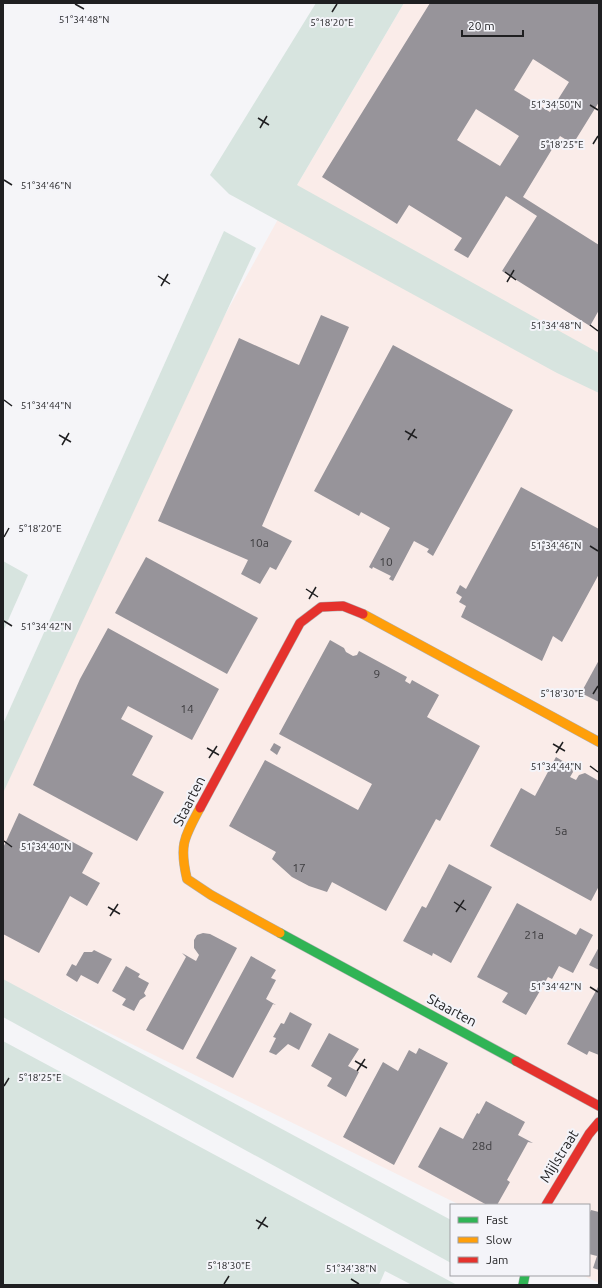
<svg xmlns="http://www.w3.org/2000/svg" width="602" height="1288" font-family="Ubuntu,sans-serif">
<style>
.industrial{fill:#faece9}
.green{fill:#d7e4df}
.building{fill:#97949a;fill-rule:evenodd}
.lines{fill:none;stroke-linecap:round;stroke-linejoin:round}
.fast-casing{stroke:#afafb1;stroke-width:10}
.slow-casing{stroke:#afafb1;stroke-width:10}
.jam-casing{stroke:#afafb1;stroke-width:10}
.fast{stroke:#30b455;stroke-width:9}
.slow{stroke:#ff9f0a;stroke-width:9}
.jam{stroke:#e5322d;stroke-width:9}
.ticks{fill:none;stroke:#1f1f21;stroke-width:1.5}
.labels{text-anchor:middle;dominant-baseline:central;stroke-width:4;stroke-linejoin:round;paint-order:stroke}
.number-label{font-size:12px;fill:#3d3c3f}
.street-label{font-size:14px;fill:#1f1f21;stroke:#f4f4f9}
.ticks-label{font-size:10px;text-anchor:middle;fill:#1f1f21;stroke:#f4f4f9;stroke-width:4;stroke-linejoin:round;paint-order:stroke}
</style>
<rect width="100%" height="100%" fill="#f5f5f8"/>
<!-- industrial -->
<path class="industrial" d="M404,3H599V1283L582,1275H589V1205H460L3,981V791L200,360L297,185Z"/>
<!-- green -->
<g class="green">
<path d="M316,3H404L297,185L599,353V393L557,373L229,194L210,175Z"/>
<path d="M224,231L256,248L3,793V724Z"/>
<path d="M3,561L28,575L3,632Z"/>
<path d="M3,979L451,1220V1263L3,1017Z"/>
<path d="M3,1041L457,1285H412L385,1271L379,1285H3Z"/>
</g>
<!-- building -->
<g class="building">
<path d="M430,3H599V102L573,144L560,136L523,197L599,245V310L590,326L502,271L537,216L506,196L468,258L454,250L462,238L409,205L397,224L322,177ZM533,59L569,82L550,112L514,90ZM476,109L519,136L500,166L457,140Z"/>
<path d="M321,315L349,327L262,526L292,541L276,570L270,567L260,584L241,574L248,560L158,521L239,338L299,365Z"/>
<path d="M393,345L513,410L433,556L427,552L429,549L414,541L393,581L389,579L391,576L373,567L372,569L369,567L390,528L361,512L359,516L314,491Z"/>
<path d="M521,487L599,529V574L562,642L553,636L542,661L461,617L466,606L459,602L462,597L456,593L460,585L466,589Z"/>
<path d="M146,557L258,618L227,674L115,613Z"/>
<path d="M108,628L219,689L192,740L128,706L121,719L153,736L132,775L164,792L137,841L33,785L80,679Z"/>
<path d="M330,640L344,648L346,652L353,656L357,655L359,651L407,677L405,681L410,684L412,680L439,695L427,717L480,746L440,821L436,819L386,911L332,882L327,892L309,886L292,877L272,859L276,852L229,826L265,760L358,810L372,784L279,734Z"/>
<path d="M599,660V702L581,693Z"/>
<path d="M274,743L281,747L277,755L270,750Z"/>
<path d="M556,757L571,766L573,772L570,777L576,780L579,775L585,773L599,781V886L591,901L490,846L521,788L535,796Z"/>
<path d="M19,813L93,853L82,873L100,883L87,906L70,896L39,953L3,934V848Z"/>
<path d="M449,864L492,887L451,963L433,953L432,956L403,941L422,906L426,908Z"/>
<path d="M517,903L576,935L580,928L593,935L573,973L559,966L552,979L548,977L526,1015L502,1002L508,993L477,977Z"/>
<path d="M203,933L210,934L237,948L183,1050L146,1030L186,957L182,953L196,961L199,955L194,948V940L197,935Z"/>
<path d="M599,947V970L589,965Z"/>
<path d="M94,950L112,959L98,984L81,975L77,982L66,975L72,964L76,966L84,952H92Z"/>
<path d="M251,956L276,970L271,978L276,980L266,999L276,1005L273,1004L233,1078L196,1058Z"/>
<path d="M126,966L140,974L138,977L149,983L144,993L146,996L140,1000L134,1011L122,1005L126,999L112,991Z"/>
<path d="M598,987L599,1055L589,1051L587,1055L567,1044Z"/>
<path d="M290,1012L312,1024L299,1050L288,1044L276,1055L269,1052L276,1038L273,1037L281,1023L284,1024Z"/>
<path d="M329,1033L359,1049L348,1066L359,1072L346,1097L327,1086L332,1078L311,1066Z"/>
<path d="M419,1048L448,1063L394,1165L343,1137L383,1062L398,1071L409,1050L416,1054Z"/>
<path d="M486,1101L525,1122L518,1135L533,1143L528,1142L507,1180L510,1182L497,1205H487L418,1167L440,1127L463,1139L477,1113L479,1114Z"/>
<path d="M591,1210L599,1212V1270L593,1268L597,1256L589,1254V1214Z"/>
</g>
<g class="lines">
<defs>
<g id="fast">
<path d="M280,933L516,1061"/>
<path d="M523,1285L525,1275"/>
</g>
<g id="slow">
<path d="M363,614L599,742"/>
<path d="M200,808C184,838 179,845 187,879L211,895L280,933"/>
</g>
<g id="jam">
<path d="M200,808L300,623L321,607L343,606L363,614"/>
<path d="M516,1061L599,1106"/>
<path d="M546,1205L589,1134L599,1122"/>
</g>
</defs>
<!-- fast casing -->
<use href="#fast" class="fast-casing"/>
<!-- slow casing -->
<use href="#slow" class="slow-casing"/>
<!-- jam casing -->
<use href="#jam" class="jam-casing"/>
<!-- fast -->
<use href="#fast" class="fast"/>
<!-- slow -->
<use href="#slow" class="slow"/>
<!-- jam -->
<use href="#jam" class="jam"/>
</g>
<!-- ticks -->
<path class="ticks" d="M75,4L84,9M332,12L337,4M590,105L598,110M258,118L269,125M260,128L267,116M593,144L598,136M4,180L12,185M505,272L516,280M158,276L170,284M507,282L514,270M161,286L168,274M590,325L598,331M4,400L12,406M405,431L417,438M59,435L71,442M408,440L415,429M62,445L69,433M4,537L9,528M590,546L598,551M306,589L318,597M309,599L316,587M4,621L12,626M593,694L598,686M553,744L565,751M207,748L219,755M556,753L563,742M209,758L217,746M590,766L598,772M4,841L12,847M454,902L466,910M108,907L120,914M456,912L464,900M110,916L118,904M590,987L598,992M355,1061L367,1068M357,1071L365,1059M4,1086L9,1078M256,1220L268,1227M258,1229L266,1217M351,1279L359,1284M224,1284L229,1276"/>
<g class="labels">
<!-- number labels -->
<g class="number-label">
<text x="259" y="542">10a</text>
<text x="386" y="561">10</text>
<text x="377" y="673">9</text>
<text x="187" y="708">14</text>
<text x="561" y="830">5a</text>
<text x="299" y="867">17</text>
<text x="534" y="934">21a</text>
<text x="482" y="1145">28d</text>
</g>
<!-- street labels -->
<g class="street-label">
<text transform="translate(189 801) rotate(-63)">Staarten</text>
<text transform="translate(452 1010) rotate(28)">Staarten</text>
<text transform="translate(559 1156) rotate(-58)">Mijlstraat</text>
</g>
</g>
<g class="ticks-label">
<text x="84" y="23">51°34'48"N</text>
<text x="332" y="26">5°18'20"E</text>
<text x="556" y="108">51°34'50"N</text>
<text x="562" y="148">5°18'25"E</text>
<text x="46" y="189">51°34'46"N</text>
<text x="556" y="329">51°34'48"N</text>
<text x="46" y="409">51°34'44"N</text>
<text x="40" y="532">5°18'20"E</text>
<text x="556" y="549">51°34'46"N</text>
<text x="46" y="630">51°34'42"N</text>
<text x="562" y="697">5°18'30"E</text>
<text x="556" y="770">51°34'44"N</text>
<text x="46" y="850">51°34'40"N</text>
<text x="556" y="990">51°34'42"N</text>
<text x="40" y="1081">5°18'25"E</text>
<text x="229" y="1269">5°18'30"E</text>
<text x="351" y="1272">51°34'38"N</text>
</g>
<!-- border -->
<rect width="602" height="1288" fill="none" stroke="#1f1f21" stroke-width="8"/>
<!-- legend -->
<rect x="450" y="1204" width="140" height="72" fill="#f4f4f9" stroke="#9f9fa3"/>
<rect x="458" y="1217" width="20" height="6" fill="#30b455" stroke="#9f9fa3"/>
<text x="486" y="1224" font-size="12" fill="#1f1f21">Fast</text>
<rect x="458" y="1237" width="20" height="6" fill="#ff9f0a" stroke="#9f9fa3"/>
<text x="486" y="1244" font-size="12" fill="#1f1f21">Slow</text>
<rect x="458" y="1257" width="20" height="6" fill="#e5322d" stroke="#9f9fa3"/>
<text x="486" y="1264" font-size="12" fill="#1f1f21">Jam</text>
<!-- scale -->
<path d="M462 30v6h61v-6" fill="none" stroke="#1f1f21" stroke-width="2"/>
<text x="468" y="30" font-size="12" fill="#1f1f21" stroke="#f4f4f9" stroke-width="3" paint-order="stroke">20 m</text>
</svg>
